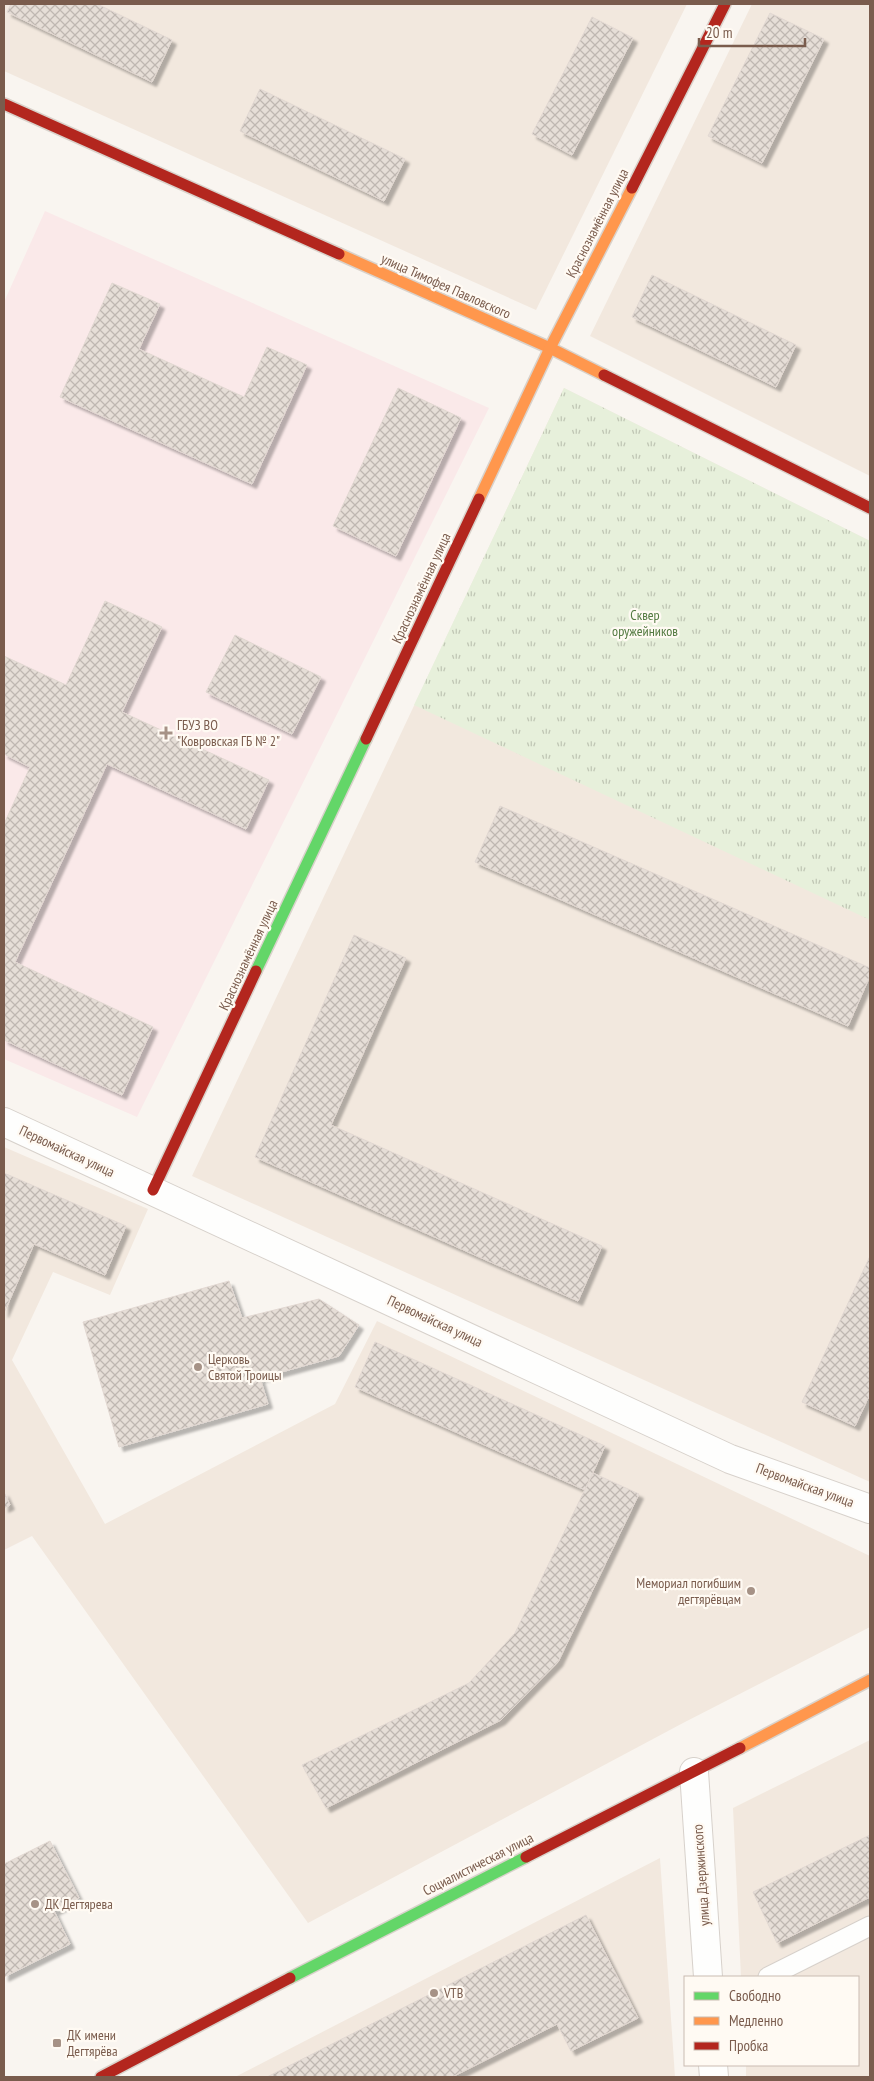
<svg xmlns="http://www.w3.org/2000/svg" width="874" height="2081" font-family="'PT Sans Narrow',sans-serif">
<style>
.residential{fill:#f2e8de}
.medical{fill:#fae9e9}
.grass{fill:url(#grass-tufts)}
.building{fill:url(#building-cross-hatch);stroke:#e2d8d2;filter:url(#shadow)}
.lines{fill:none;stroke-linecap:round;stroke-linejoin:round}
.lane-casing{stroke:#d7d1cb;stroke-width:21}
.street-casing{stroke:#d7d1cb;stroke-width:30}
.fast-casing{stroke:#d9d2cb;stroke-width:14}
.slow-casing{stroke:#d9d2cb;stroke-width:14}
.jam-casing{stroke:#d9d2cb;stroke-width:14}
.lane{stroke:#fefefd;stroke-width:19}
.street{stroke:#fefefd;stroke-width:28}
.fast{stroke:#63d668;stroke-width:11}
.slow{stroke:#ff974d;stroke-width:11}
.jam{stroke:#b3261e;stroke-width:11}
.poi-dot{fill:#a69286;stroke:#fffaf3;stroke-width:2}
.labels{text-anchor:middle;dominant-baseline:central;stroke-width:4.5;stroke-linejoin:round;paint-order:stroke}
.street-label{font-size:14px;fill:#7a5c4d;stroke:#fffaf3}
.park-label{font-size:14px;fill:#537a41;stroke:#fffaf3}
.poi-label{font-size:14px;fill:#7a5c4d;stroke:#fffaf3;text-anchor:start}
</style>
<defs>
<pattern id="grass-tufts" width="24" height="20" patternUnits="userSpaceOnUse" patternTransform="scale(1.25)"><rect width="24" height="20" fill="#e7f0db"/><path d="M3 7l-1-3M5 7V3M7 7l1-3M15 17l-1-3M17 17v-4M19 17l1-3" fill="none" stroke="#c0c6b4"/></pattern>
<pattern id="building-cross-hatch" width="8" height="8" patternUnits="userSpaceOnUse" patternTransform="scale(1.25)"><rect width="8" height="8" fill="#e6ded7"/><path d="M0 0l8 8M0 8l8-8" fill="none" stroke="#bfb7b1"/></pattern>
<filter id="shadow"><feDropShadow dx="4.5" dy="4.5" stdDeviation="1" flood-color="#0004"/></filter>
</defs>
<rect width="100%" height="100%" fill="#f9f5f0"/>
<!-- residential -->
<g class="residential">
<path d="M4,4H687L536,310L4,71Z"/>
<path d="M752,4H870V476L590,336Z"/>
<path d="M564,388L870,541V1482L192,1176Z"/>
<path d="M4,1147L148,1209L110,1295L53,1272L12,1360L105,1524L335,1404L377,1321L870,1556V1627L683,1723L308,1923L32,1536L4,1550Z"/>
<path d="M870,1740V2077H746V2065H858V1977H741L733,1808Z"/>
<path d="M660,1858L675,2077H235Z"/>
</g>
<!-- medical -->
<path class="medical" d="M45,211L489,408L137,1117L4,1059V302Z"/>
<!-- grass -->
<path class="grass" d="M564,388L870,541V920L414,705Z"/>
<!-- building -->
<g class="building">
<path d="M11,4H97L172,40L152,82L7,12Z"/>
<path d="M770,13L824,39L762,163L708,136Z"/>
<path d="M592,17L633,38L572,155L532,134Z"/>
<path d="M260,89L405,159L384,201L240,131Z"/>
<path d="M652,275L796,345L776,387L632,317Z"/>
<path d="M112,283L160,304L139,349L244,397L267,347L307,365L252,484L60,397Z"/>
<path d="M398,388L461,418L396,556L333,526Z"/>
<path d="M105,601L162,627L122,712L269,780L246,829L107,764L15,962L153,1027L122,1095L4,1040V824L30,767L4,754V656L66,685Z"/>
<path d="M235,635L321,677L292,734L206,692Z"/>
<path d="M500,806L870,968V976L848,1026L475,862Z"/>
<path d="M354,935L406,958L331,1125L602,1246L578,1301L255,1157Z"/>
<path d="M4,1173L126,1226L105,1275L34,1244L4,1313Z"/>
<path d="M870,1256V1394L855,1426L802,1402Z"/>
<path d="M229,1281L242,1318L319,1299L359,1325L339,1356L260,1378L268,1404L119,1447L83,1322Z"/>
<path d="M375,1342L605,1446L585,1490L355,1387Z"/>
<path d="M593,1473L639,1494L558,1662L501,1720L326,1808L302,1765L469,1683L515,1633Z"/>
<path d="M4,1492L10,1505L4,1508Z"/>
<path d="M870,1835V1897L777,1943L753,1892Z"/>
<path d="M50,1841L79,1898L54,1911L70,1944L4,1977V1864Z"/>
<path d="M586,1915L638,2018L571,2051L557,2024L452,2077H267Z"/>
</g>
<g class="lines">
<defs>
<path id="lane" d="M768,1977L870,1926"/>
<g id="street">
<path d="M4,1122L730,1459L870,1509"/>
<path d="M694,1772L708,1977"/>
<path d="M713,2065L714,2077"/>
</g>
<g id="fast">
<path d="M256,971L366,739"/>
<path d="M290,1978L526,1857"/>
</g>
<g id="slow">
<path d="M339,254L550,348L604,375"/>
<path d="M479,499L550,348L632,188"/>
<path d="M740,1748L870,1680"/>
</g>
<g id="jam">
<path d="M4,104L339,254"/>
<path d="M632,188L725,4"/>
<path d="M604,375L870,508"/>
<path d="M366,739L479,499"/>
<path d="M153,1190L256,971"/>
<path d="M526,1857L740,1748"/>
<path d="M101,2077L290,1978"/>
</g>
</defs>
<!-- lane casing -->
<use href="#lane" class="lane-casing"/>
<!-- street casing -->
<use href="#street" class="street-casing"/>
<!-- fast casing -->
<use href="#fast" class="fast-casing"/>
<!-- slow casing -->
<use href="#slow" class="slow-casing"/>
<!-- jam casing -->
<use href="#jam" class="jam-casing"/>
<!-- lane -->
<use href="#lane" class="lane"/>
<!-- street -->
<use href="#street" class="street"/>
<!-- fast -->
<use href="#fast" class="fast"/>
<!-- slow -->
<use href="#slow" class="slow"/>
<!-- jam -->
<use href="#jam" class="jam"/>
</g>
<!-- markers -->
<g class="poi-dot">
<path d="M163.5 725.5h5v5h5v5h-5v5h-5v-5h-5v-5h5z"/>
<circle cx="198" cy="1367" r="5"/>
<circle cx="751" cy="1591" r="5"/>
<circle cx="35" cy="1904" r="5"/>
<circle cx="434" cy="1993" r="5"/>
<rect x="52" y="2038" width="10" height="10" rx="2.5"/>
</g>
<g class="labels">
<!-- street labels -->
<g class="street-label">
<text transform="translate(597 223) rotate(-63)">Краснознамённая улица</text>
<text transform="translate(446 286) rotate(24)">улица Тимофея Павловского</text>
<text transform="translate(421 588) rotate(-65)">Краснознамённая улица</text>
<text transform="translate(248 955) rotate(-65)">Краснознамённая улица</text>
<text transform="translate(67 1151) rotate(25)">Первомайская улица</text>
<text transform="translate(435 1321) rotate(25)">Первомайская улица</text>
<text transform="translate(805 1485) rotate(20)">Первомайская улица</text>
<text transform="translate(478 1864) rotate(-27)">Социалистическая улица</text>
<text transform="translate(701 1875) rotate(-94)">улица Дзержинского</text>
</g>
<!-- park labels -->
<g class="park-label">
<text x="645" y="615">Сквер<tspan x="645" dy="16">оружейников</tspan></text>
</g>
<!-- poi labels -->
<g class="poi-label">
<text x="177" y="725">ГБУЗ ВО<tspan x="177" dy="16">"Ковровская ГБ № 2"</tspan></text>
<text x="208" y="1359">Церковь<tspan x="208" dy="16">Святой Троицы</tspan></text>
<text x="741" y="1583" text-anchor="end">Мемориал погибшим<tspan x="741" dy="16">дегтярёвцам</tspan></text>
<text x="45" y="1904">ДК Дегтярева</text>
<text x="444" y="1993">VTB</text>
<text x="67" y="2035">ДК имени<tspan x="67" dy="16">Дегтярёва</tspan></text>
</g>
</g>
<!-- border -->
<rect width="874" height="2081" fill="none" stroke="#7a5c4d" stroke-width="10"/>
<!-- legend -->
<rect x="684" y="1976" width="175" height="90" fill="#fffaf3" stroke="#cabbb1"/>
<rect x="694" y="1992" width="25" height="8" fill="#63d668" stroke="#cabbb1"/>
<text x="729" y="2001" font-size="15" fill="#7a5c4d">Свободно</text>
<rect x="694" y="2017" width="25" height="8" fill="#ff974d" stroke="#cabbb1"/>
<text x="729" y="2026" font-size="15" fill="#7a5c4d">Медленно</text>
<rect x="694" y="2042" width="25" height="8" fill="#b3261e" stroke="#cabbb1"/>
<text x="729" y="2051" font-size="15" fill="#7a5c4d">Пробка</text>
<!-- scale -->
<path d="M699 38v8h106v-8" fill="none" stroke="#7a5c4d" stroke-width="2.5"/>
<text x="706" y="38" font-size="15" fill="#7a5c4d" stroke="#fffaf3" stroke-width="4" paint-order="stroke">20 m</text>
</svg>
